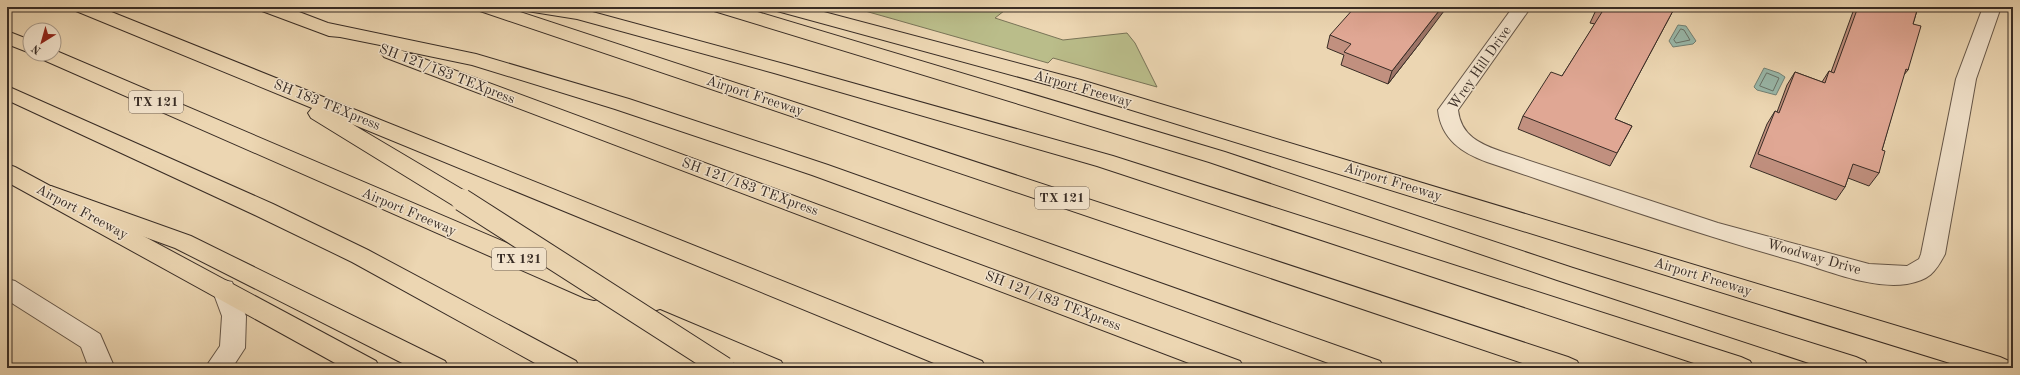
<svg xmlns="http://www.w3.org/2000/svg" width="2020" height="375" font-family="'Old Standard TT',serif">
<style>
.green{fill:#babd8a;stroke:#797458}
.water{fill:#99b9ab;stroke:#728175}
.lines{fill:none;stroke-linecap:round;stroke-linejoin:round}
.shore{stroke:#687268;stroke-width:1}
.minor-casing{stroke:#655648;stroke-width:2}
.major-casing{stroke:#382c25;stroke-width:2}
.highway-casing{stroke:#382c25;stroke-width:2}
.minor{fill:#f3e4cd;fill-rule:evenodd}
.major{fill:#ecd6b2;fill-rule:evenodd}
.highway{fill:#ecd6b2;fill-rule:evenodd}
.highway-bridge-casing{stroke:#382c25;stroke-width:24;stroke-linecap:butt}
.highway-bridge{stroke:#ecd6b2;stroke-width:22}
.wall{fill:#c1907f;stroke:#382c25}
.shaded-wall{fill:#9d7568;stroke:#382c25}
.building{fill:#e0a794;stroke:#382c25}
.labels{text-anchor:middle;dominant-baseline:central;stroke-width:3;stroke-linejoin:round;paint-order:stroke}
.shield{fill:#f3e4cd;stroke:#706357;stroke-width:1}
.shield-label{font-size:13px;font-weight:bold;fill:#382c25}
.street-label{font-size:14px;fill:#382c25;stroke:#f3e4cd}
</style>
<rect width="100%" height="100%" fill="#ecd6b2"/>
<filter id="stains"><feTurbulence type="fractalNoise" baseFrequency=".005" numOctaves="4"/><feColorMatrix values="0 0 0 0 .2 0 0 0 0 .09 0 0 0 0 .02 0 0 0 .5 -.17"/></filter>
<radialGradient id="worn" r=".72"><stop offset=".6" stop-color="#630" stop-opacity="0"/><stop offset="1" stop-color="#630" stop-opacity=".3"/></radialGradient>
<!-- green -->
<path class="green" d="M851,7H1009L995,18L1063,40L1127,33L1135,43L1157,87L1053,58L1048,63Z"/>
<!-- water -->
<g class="water">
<path d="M1678,25L1686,26L1696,41L1693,44L1673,47L1669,41Z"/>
<path d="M1764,68L1779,73L1785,77L1776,95L1757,90L1754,87Z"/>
</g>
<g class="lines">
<!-- shore -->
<g class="shore">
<path d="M1681,29L1684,30L1690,40L1676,43L1674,40Z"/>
<path d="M1767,73L1779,78L1773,91L1760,86Z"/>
</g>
<defs>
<g id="minor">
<path d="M1513,7H1531L1458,110C1461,136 1480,144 1503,152L1718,223L1869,264L1907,266L1919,259L1921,254L1956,79L1983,7H2001L1976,79L1945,254C1935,273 1929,280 1907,284C1871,289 1832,272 1798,262C1693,233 1591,197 1487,162C1462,153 1441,139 1438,110Z"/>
<path d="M7,279L15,281L100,334L113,364L111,368H84L87,363L81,347L7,300Z"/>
<path d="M224,280L232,282L246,316L245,348L232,368H205L220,346L222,316L212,289L216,282Z"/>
</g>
<g id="major">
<path d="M775,7H805L1081,80L2000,357L2009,361L2013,368H1966L1067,90L777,11Z"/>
<path d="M7,164L15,167L376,361L380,368H344L7,182Z"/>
</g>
<g id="highway">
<path d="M74,7H99L982,361L986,368H946L352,124L470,194L473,200L470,206L462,208L454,206L311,118L308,113L312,108L76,11Z"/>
<path d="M260,7H286L328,23L476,54L629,99L828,165L1380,361L1384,368H1342L812,175L615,109L472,65L400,50L1240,361L1244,368H1202L384,57L381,53L384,49L390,47L340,37L329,36L262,11Z"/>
<path d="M478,7H505L1568,357L1577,361L1581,368H1537L480,11Z"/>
<path d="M525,7H569L585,10L788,65L1113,156L1741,357L1750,361L1754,368H1709L1097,166L774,73L577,19L527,11Z"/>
<path d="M712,7H741L1225,152L1573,268L1856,357L1865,361L1869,368H1824L1557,280L1209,162L714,11Z"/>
<path d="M7,31L30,40V53L7,44Z"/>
<path d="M54,50L603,284L606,291L603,298L594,300L585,298L39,58L36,54H54Z"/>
<path d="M7,86L273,204L368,250L576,361L580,368H544L352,262L257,216L7,100Z"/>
<path d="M51,186L191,236L445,361L449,368H412L175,248L43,200L40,194L43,188Z"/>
<path d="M660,310L781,361L785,368H746L651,327L648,320L651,313Z"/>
</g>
</defs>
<!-- minor casing -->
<use href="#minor" class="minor-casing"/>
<!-- major casing -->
<use href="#major" class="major-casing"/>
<!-- highway casing -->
<use href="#highway" class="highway-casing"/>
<!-- minor -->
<use href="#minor" class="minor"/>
<!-- major -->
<use href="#major" class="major"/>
<!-- highway -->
<use href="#highway" class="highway"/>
<defs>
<path id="highway-bridge" d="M462,200L724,368"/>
</defs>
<!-- highway-bridge casing -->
<use href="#highway-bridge" class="highway-bridge-casing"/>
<!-- highway-bridge -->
<use href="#highway-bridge" class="highway-bridge"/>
</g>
<!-- wall -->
<g class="wall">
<path d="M1675,7L1615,119L1632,126L1610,166L1518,129L1523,116L1562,76L1595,24L1590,23L1596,10Z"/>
<path d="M1848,7H1918L1913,24L1908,70L1903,76L1882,150L1879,173L1869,186L1848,178L1845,187L1836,200L1750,167L1767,124L1775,111L1777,112L1787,85L1795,72L1822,82L1829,71L1831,72L1854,9Z"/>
<path d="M1330,35L1420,43L1388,84L1341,65L1344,55L1327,48Z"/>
</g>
<!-- shaded-wall -->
<path class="shaded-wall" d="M1442,7H1447L1420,43L1388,84L1392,71Z"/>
<!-- building -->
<g class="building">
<path d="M1355,7H1442L1392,71L1344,52L1351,44L1330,35Z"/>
<path d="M1598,7H1675L1615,119L1632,126L1617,153L1523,116L1551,72L1562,76L1602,12L1596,10Z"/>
<path d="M1858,7H1918L1913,24L1921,26L1908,70L1906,69L1882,150L1885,151L1879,173L1853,164L1845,187L1758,154L1775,111L1779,113L1795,72L1825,83L1829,71L1834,73Z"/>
</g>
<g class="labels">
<!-- shield labels -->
<g class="shield">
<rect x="129" y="91" width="54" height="22" rx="3"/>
<rect x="1035" y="187" width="54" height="22" rx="3"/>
<rect x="492" y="248" width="54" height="22" rx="3"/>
</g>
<g class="shield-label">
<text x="156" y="102">TX 121</text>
<text x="1062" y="198">TX 121</text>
<text x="519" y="259">TX 121</text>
</g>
<!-- street labels -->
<g class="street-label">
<text transform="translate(1480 68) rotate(-55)">Wrey Hill Drive</text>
<text transform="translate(447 74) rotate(21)">SH 121/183 TEXpress</text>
<text transform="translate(1083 89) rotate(16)">Airport Freeway</text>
<text transform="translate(755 96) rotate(18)">Airport Freeway</text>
<text transform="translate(327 105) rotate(22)">SH 183 TEXpress</text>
<text transform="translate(1393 182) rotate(17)">Airport Freeway</text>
<text transform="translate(750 187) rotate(20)">SH 121/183 TEXpress</text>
<text transform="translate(82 212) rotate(28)">Airport Freeway</text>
<text transform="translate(409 212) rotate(23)">Airport Freeway</text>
<text transform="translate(1814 257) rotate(16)">Woodway Drive</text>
<text transform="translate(1703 277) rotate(17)">Airport Freeway</text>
<text transform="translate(1053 301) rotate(21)">SH 121/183 TEXpress</text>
</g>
</g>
<!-- margin -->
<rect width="2020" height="375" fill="none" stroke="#ecd6b2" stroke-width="24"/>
<rect x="8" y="8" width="2004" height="359" fill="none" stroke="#382c25" stroke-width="2"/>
<rect x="12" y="12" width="1996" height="351" fill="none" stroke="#382c25"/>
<!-- north arrow -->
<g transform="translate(42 42) rotate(217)"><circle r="19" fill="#f3e4cd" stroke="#a89a8a"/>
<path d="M0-3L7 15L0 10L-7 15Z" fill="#8f2418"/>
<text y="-6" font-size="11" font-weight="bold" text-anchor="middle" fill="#382c25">N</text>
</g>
<rect width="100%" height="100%" filter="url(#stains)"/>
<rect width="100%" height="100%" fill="url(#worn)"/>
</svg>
